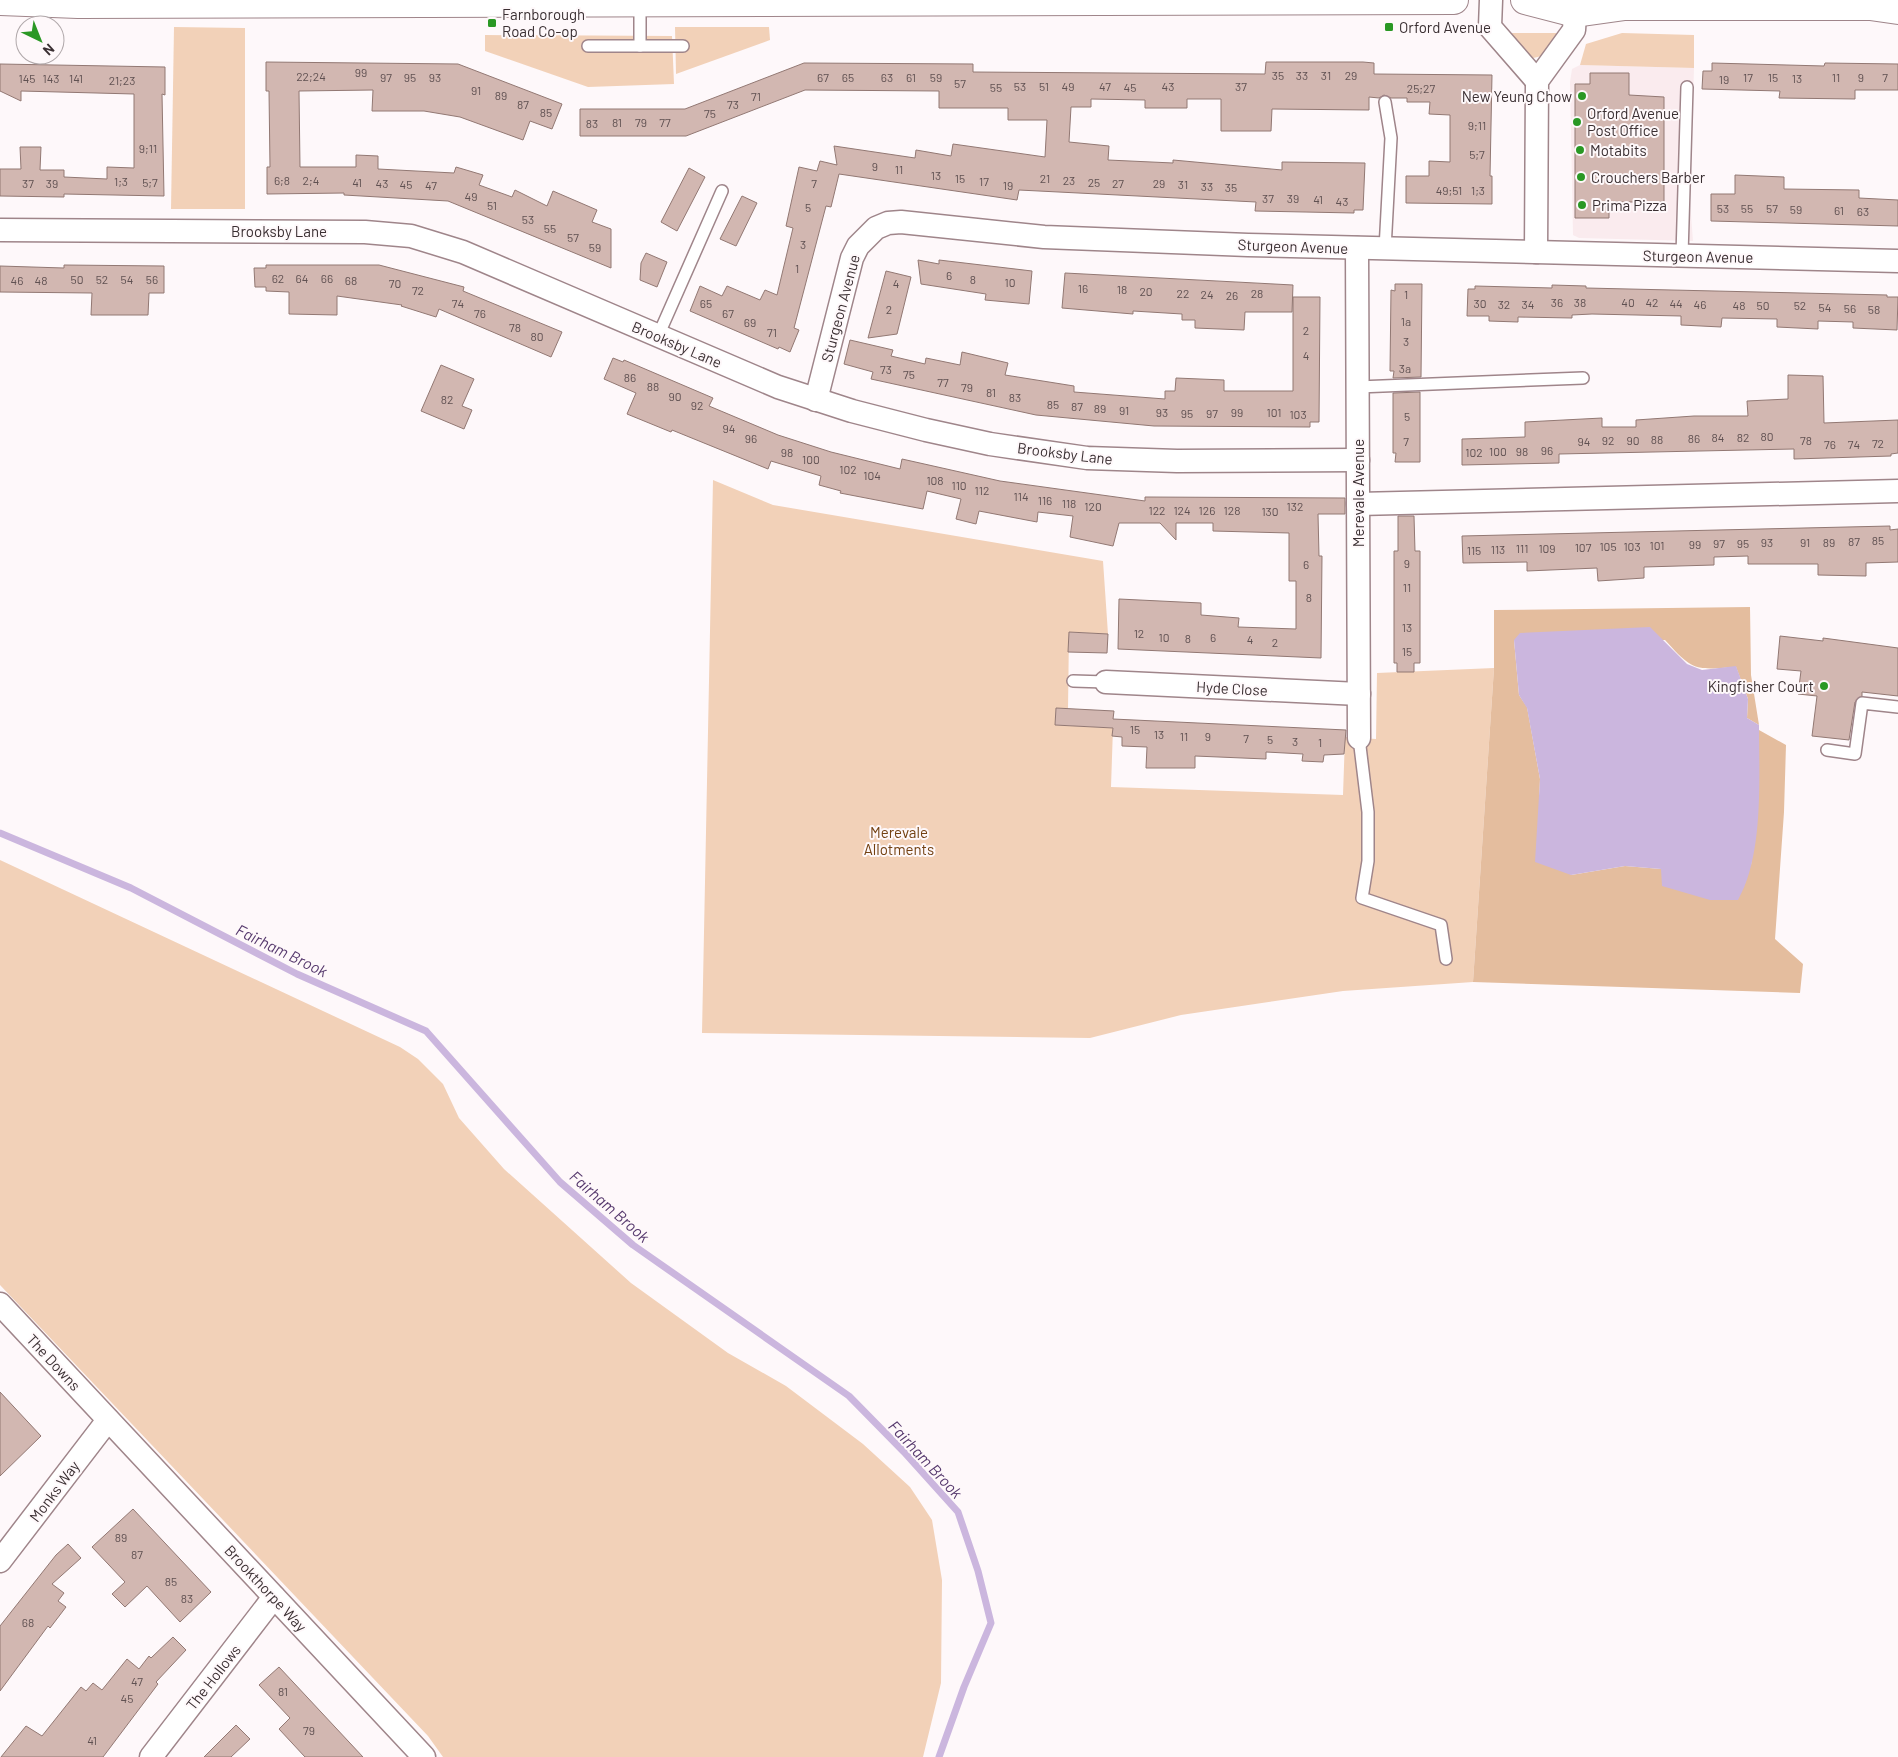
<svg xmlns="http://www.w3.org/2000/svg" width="1898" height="1757" font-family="Barlow,sans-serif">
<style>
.built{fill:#faebee}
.green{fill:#f2d1b8}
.forest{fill:#e4bd9e}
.water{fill:#cbb6de}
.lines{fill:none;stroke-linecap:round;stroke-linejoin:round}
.stream{stroke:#cbb6de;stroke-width:7}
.building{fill:#d2b7b1;stroke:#927873}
.lane-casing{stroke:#9f858a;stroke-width:14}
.street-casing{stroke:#9f858a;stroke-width:25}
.secondary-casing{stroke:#9f858a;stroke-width:30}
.lane{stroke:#fff;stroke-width:11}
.street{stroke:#fff;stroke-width:22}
.secondary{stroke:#fff;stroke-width:28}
.poi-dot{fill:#2a9824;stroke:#fef8fa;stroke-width:2}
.labels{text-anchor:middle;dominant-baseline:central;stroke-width:4;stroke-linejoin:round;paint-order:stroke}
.number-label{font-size:12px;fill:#605152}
.poi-label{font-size:15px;fill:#3a2f32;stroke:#fef8fa;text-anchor:start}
.street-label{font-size:15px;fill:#3a2f32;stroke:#fef8fa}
.park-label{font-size:15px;fill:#734111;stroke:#fef8fa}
.water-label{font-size:16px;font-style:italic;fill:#573a6e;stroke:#fef8fa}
</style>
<rect width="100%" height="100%" fill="#fef8fa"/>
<!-- built -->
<path class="built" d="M1580,65L1694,68L1690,202L1693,241L1579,238L1573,235L1570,82L1572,69Z"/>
<!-- green -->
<g class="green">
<path d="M174,27L245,28V209H171Z"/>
<path d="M675,27H769L770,40L676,74Z"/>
<path d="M1509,33H1556L1558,36C1550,48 1546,58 1530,58Z"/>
<path d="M1622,33L1694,35V68L1580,65L1586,44Z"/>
<path d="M485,35L672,36L674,84L588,87L485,51Z"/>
<path d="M713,480L773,505L1103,561L1108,634L1069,632L1068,709L1056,708L1055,725L1113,728L1111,787L1343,795L1345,737L1376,739L1377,673L1494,668L1473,982L1343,991L1181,1015L1090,1038L702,1033Z"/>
<path d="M0,860L400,1047L418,1059L443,1084L459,1118L504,1169L631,1283L728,1353L786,1386L863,1444L910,1487L932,1520L942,1580L941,1683L923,1757H443L428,1736L0,1285Z"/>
</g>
<!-- forest -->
<path class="forest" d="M1750,607L1751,675L1759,725L1747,718L1748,699L1736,667C1694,670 1693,671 1665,640H1514L1519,695L1527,707L1540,779L1539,802L1571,875L1625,866L1661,869L1751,865L1759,789V730L1786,745L1784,812L1775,939L1803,964L1800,993L1473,982L1494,668V610Z"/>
<!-- water -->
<path class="water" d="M1650,627L1687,664L1702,670L1736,666L1748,699L1747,718L1759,725C1759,777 1764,855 1738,900H1710L1662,886L1661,869L1625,866L1571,875L1535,862L1540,779L1527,708L1519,695L1514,640L1520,633Z"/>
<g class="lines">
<!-- stream -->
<path class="stream" d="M0,833L131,888L297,974L426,1031L560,1182L633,1245L849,1396L904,1452L958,1512L978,1571L991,1623L964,1687L939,1757"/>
</g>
<!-- building -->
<g class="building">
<path d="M266,62L458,64L562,104L552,129L530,121L523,140L460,117L424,111H372L373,90L299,91L300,167H356V155L378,156V169L454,173L456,167L483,175L479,185L512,197L515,190L547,206L553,191L597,210L592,222L611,229V268L448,201L344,195V193L267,194V167H270L269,91H266Z"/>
<path d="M1266,62H1363L1374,63V74L1492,75L1490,176H1492V204L1406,203V176H1429V161L1450,162V115L1429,114L1430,102H1407V98H1391L1384,95L1379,98L1369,97V110L1272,109L1271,131H1221V99H1187V108H1145V100L1091,99V107H1071L1069,142L1109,146L1108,160L1173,163V160L1282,170V162L1365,163L1363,210H1354V213L1255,211L1256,202L1019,190L1017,200L839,174L831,207L826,206L794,328L799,330L790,352L779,347L778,349L690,311L700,286L722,296L727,286L760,300L765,290L777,295L793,228L786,226L799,167L817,171L820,161L837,165L834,146L915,158L916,150L951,156L953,144L1045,157L1047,120H1008V108H939V91L805,90L686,136H580V109H685L804,63L973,64V72L1265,74Z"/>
<path d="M1712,63L1824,66L1825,63L1898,64V90H1855V99L1779,98L1780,91L1702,89L1703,71H1712Z"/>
<path d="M0,64L165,67V95L162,94L164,196L64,194V197L0,196V169H21L20,147H41L40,170H64V177L107,179V167L134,168V94L21,91V101L0,91Z"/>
<path d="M1590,73H1629V95L1664,97V202H1609V218H1575V84H1590Z"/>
<path d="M689,168L705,177L677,231L661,222Z"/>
<path d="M1735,175L1784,177V189L1859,190V198L1898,200V226L1711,221V194H1735Z"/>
<path d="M742,196L757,203L736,246L720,239Z"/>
<path d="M646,253L667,262L657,287L640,280L641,263Z"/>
<path d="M918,260L939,264V260L1032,271L1029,304L985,300L986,294L921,284Z"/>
<path d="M64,265L164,266V293H149L148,315H91L92,293L0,292V266L64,268Z"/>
<path d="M266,265H379L464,287L463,291L562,332L551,357L439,309L436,317L401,306L402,305L337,296V315L289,314V292L266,291V287H255L254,268H266Z"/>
<path d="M886,271L911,277L897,334L868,338Z"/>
<path d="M1065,273L1293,285L1292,312H1245L1244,330L1195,328V320H1182V314L1133,311V314L1062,308Z"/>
<path d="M1395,284H1422L1421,377L1393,378L1394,371H1390L1391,290L1395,291Z"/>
<path d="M1552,285L1586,286V288L1887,295V297H1898L1897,330L1853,328V322L1818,321V329L1777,327V319L1722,318L1721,327L1681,325V316L1592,314L1572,315V318L1518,317V322L1489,321V316H1467L1468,289H1475V286L1552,288Z"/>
<path d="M1293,297H1320L1319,422H1310V427L1154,426L1036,415L871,379L873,372L844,364L850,340L893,350L891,356L925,364L926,358L960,365L962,352L1008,363L1005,375L1074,386V392L1165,399V391H1175L1176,378L1224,380V391H1293Z"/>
<path d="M613,358L623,362L624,360L713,398L709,406L778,435L831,452L900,469L902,459L1000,481L1145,501V497L1345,498V514H1318L1319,556H1322L1321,658L1118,649L1119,599L1201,603V615L1239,618L1238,627L1296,629V581H1289V533L1213,531V523H1176V540L1160,523H1119L1113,546L1070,537L1073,516L1038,512L1037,522L979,511L976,524L956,519L961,499L927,491L923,509L840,493L841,491L819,485L821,476L771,461L768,469L672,430L671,432L627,414L636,393L604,379Z"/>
<path d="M441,365L474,379L462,406L472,410L464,429L421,411Z"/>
<path d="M1788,375L1823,376L1824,423L1898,420V453L1891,454V456L1794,459V449L1559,454V463L1462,465V439L1525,437V422L1602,418V427H1636V420L1694,416H1748L1747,401L1788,399Z"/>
<path d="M1420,392V462H1395L1396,453H1393V393Z"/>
<path d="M1398,516H1414L1415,551H1420V663H1414V672H1397V663H1394V551H1398Z"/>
<path d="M1890,526V530L1898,529V562L1866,563V576L1818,575V564H1748V556L1714,557V565L1644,567V578L1598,581L1597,568L1527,571V562L1463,563L1462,536Z"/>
<path d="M1069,632L1108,634L1107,653L1068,652Z"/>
<path d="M1780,636L1823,641V638L1898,648V696L1862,692V696L1855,702L1849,740L1812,736L1817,696L1798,694L1801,671L1777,669Z"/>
<path d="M1056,708L1114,711L1113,719L1346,730L1344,754L1324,755L1323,762L1302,761L1303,754L1266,752V759L1195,756V768H1146L1147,747L1122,746V737L1112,736L1113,728L1055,725Z"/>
<path d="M0,1392L41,1436L0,1476Z"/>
<path d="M133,1509L211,1592L180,1622L147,1586L125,1607L112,1594L125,1582L92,1547Z"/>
<path d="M68,1544L81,1558L52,1584L64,1593L58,1601L66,1607L50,1628L48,1626L0,1691V1626L56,1555Z"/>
<path d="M173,1637L186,1650L156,1682L158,1684L103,1757H1L26,1726L42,1736L81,1687L86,1691L93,1683L102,1690L127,1659L139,1669L149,1656L151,1658Z"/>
<path d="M279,1667L363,1757H305L279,1729L290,1718L259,1685Z"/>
<path d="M236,1725L250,1739L231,1757H204Z"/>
</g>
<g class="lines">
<defs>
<g id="lane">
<path d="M588,46H683"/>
<path d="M640,46V3"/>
<path d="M1385,102L1391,138L1385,249"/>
<path d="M1682,255L1687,87"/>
<path d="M658,336L722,191"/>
<path d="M1358,387L1583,378"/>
<path d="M1073,681L1106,682"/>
<path d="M1359,738L1368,812V861L1362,898L1441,925L1446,959"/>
<path d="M1827,750L1855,754L1862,703L1898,707"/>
</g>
<g id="street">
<path d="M1491,0L1490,27L1537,81"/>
<path d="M0,230L365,232L411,236L463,252L778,387L852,411L926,430L990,444L1087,458L1177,461L1358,460"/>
<path d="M1357,248L1359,738"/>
<path d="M1536,252L1537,81L1574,30L1576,0"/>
<path d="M816,400L852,258L858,246L876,228L888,223L901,222L1044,237L1248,245L1898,261"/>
<path d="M1358,504L1898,491"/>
<path d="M1106,682L1359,694"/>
<path d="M0,1304L424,1757"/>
<path d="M0,1561L108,1420"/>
<path d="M151,1757L274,1597"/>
</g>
<g id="secondary">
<path d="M1525,0L1575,13L1625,6H1870L1898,10"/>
<path d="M0,1L78,4L1454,0"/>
</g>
</defs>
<!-- lane casing -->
<use href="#lane" class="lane-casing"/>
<!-- street casing -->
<use href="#street" class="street-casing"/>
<!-- secondary casing -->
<use href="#secondary" class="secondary-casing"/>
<!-- lane -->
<use href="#lane" class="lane"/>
<!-- street -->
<use href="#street" class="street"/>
<!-- secondary -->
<use href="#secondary" class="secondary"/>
</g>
<!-- markers -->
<g class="poi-dot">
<rect x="487" y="18" width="10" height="10" rx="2.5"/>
<rect x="1384" y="22" width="10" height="10" rx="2.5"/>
<circle cx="1582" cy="96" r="5"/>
<circle cx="1577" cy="122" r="5"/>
<circle cx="1580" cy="150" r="5"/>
<circle cx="1581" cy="177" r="5"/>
<circle cx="1582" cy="205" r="5"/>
<circle cx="1824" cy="686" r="5"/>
</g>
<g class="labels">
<!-- number labels -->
<g class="number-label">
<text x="361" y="72">99</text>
<text x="1278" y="75">35</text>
<text x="1302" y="75">33</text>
<text x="1326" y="75">31</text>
<text x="1351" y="75">29</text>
<text x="311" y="76">22;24</text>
<text x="386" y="77">97</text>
<text x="410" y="77">95</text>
<text x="435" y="77">93</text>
<text x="823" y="77">67</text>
<text x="848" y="77">65</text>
<text x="887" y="77">63</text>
<text x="911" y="77">61</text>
<text x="936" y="77">59</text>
<text x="1748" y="77">17</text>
<text x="1773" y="77">15</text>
<text x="1836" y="77">11</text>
<text x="1861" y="77">9</text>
<text x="1885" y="77">7</text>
<text x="27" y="78">145</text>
<text x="51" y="78">143</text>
<text x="76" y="78">141</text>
<text x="1797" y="78">13</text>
<text x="1724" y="79">19</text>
<text x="122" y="80">21;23</text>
<text x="960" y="83">57</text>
<text x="1020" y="86">53</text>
<text x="1044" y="86">51</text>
<text x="1068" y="86">49</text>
<text x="1105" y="86">47</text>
<text x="1168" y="86">43</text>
<text x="1241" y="86">37</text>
<text x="996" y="87">55</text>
<text x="1130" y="87">45</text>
<text x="1421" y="88">25;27</text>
<text x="476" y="90">91</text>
<text x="501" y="95">89</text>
<text x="756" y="96">71</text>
<text x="523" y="104">87</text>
<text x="733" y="104">73</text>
<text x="546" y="112">85</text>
<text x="710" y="113">75</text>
<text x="617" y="122">81</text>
<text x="641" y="122">79</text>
<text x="665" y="122">77</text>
<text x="592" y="123">83</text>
<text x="1477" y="125">9;11</text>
<text x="148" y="148">9;11</text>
<text x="1477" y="154">5;7</text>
<text x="875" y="166">9</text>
<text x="899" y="169">11</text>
<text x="936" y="175">13</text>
<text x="960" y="178">15</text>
<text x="1045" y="178">21</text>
<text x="282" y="180">6;8</text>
<text x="311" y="180">2;4</text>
<text x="1069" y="180">23</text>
<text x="121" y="181">1;3</text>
<text x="984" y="181">17</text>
<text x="150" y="182">5;7</text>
<text x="357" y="182">41</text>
<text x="1094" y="182">25</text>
<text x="28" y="183">37</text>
<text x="52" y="183">39</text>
<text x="382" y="183">43</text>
<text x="814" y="183">7</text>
<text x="1118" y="183">27</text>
<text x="1159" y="183">29</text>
<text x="406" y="184">45</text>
<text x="1183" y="184">31</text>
<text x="431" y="185">47</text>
<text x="1008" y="185">19</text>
<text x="1207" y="186">33</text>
<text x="1231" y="187">35</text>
<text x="1449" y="190">49;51</text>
<text x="1478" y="190">1;3</text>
<text x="471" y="196">49</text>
<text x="1268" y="198">37</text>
<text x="1293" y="198">39</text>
<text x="1318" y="199">41</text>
<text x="1342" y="201">43</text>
<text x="492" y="205">51</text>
<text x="808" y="207">5</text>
<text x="1723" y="208">53</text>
<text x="1747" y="208">55</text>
<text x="1772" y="208">57</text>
<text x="1796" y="209">59</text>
<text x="1839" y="210">61</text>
<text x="1863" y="211">63</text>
<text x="528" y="219">53</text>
<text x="550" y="228">55</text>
<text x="573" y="237">57</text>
<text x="803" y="244">3</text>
<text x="595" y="247">59</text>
<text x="797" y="268">1</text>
<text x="949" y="275">6</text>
<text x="278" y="278">62</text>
<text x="302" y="278">64</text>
<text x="327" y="278">66</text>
<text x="77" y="279">50</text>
<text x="102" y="279">52</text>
<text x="127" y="279">54</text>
<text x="152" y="279">56</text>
<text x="973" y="279">8</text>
<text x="17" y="280">46</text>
<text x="41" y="280">48</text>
<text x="351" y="280">68</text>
<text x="1010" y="282">10</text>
<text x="395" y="283">70</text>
<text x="896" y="283">4</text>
<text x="1083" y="288">16</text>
<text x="1122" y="289">18</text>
<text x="418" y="290">72</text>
<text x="1146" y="291">20</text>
<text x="1183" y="293">22</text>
<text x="1257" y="293">28</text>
<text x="1207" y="294">24</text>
<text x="1406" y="294">1</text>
<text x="1232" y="295">26</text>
<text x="1557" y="302">36</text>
<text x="1580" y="302">38</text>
<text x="1628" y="302">40</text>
<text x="1652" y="302">42</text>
<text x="458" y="303">74</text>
<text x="706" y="303">65</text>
<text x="1480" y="303">30</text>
<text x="1676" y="303">44</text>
<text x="1504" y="304">32</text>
<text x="1528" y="304">34</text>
<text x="1700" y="304">46</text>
<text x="1739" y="305">48</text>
<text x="1763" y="305">50</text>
<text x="1800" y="305">52</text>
<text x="1825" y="307">54</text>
<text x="1850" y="308">56</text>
<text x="889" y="309">2</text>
<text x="1874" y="309">58</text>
<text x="480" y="313">76</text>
<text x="728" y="313">67</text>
<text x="1406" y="321">1a</text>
<text x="750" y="322">69</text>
<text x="515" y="327">78</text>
<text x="1306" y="330">2</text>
<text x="772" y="332">71</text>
<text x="537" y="336">80</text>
<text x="1406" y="341">3</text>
<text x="1306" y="355">4</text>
<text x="1405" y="368">3a</text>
<text x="886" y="369">73</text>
<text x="909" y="374">75</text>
<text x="630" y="377">86</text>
<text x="943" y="382">77</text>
<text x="653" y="386">88</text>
<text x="967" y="387">79</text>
<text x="991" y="392">81</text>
<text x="675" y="396">90</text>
<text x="1015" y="397">83</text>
<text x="447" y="399">82</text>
<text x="1053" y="404">85</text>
<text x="697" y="405">92</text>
<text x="1077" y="406">87</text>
<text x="1100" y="408">89</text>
<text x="1124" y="410">91</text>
<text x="1162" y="412">93</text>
<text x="1237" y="412">99</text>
<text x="1274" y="412">101</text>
<text x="1187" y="413">95</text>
<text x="1212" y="413">97</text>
<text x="1298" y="414">103</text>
<text x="1407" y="416">5</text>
<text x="729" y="428">94</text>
<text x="1767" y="436">80</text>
<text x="1718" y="437">84</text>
<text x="1743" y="437">82</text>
<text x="751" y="438">96</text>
<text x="1694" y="438">86</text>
<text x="1657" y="439">88</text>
<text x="1608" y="440">92</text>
<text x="1633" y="440">90</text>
<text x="1806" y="440">78</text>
<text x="1406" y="441">7</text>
<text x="1584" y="441">94</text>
<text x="1878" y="443">72</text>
<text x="1830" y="444">76</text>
<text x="1854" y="444">74</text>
<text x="1547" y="450">96</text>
<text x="1498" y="451">100</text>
<text x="1522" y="451">98</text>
<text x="787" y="452">98</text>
<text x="1474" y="452">102</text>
<text x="811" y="459">100</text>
<text x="848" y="469">102</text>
<text x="872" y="475">104</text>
<text x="935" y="480">108</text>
<text x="959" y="485">110</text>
<text x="982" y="490">112</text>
<text x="1021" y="496">114</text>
<text x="1045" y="500">116</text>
<text x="1069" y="503">118</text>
<text x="1093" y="506">120</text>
<text x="1295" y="506">132</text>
<text x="1157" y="510">122</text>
<text x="1182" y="510">124</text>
<text x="1207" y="510">126</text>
<text x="1232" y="510">128</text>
<text x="1270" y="511">130</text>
<text x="1878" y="540">85</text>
<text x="1854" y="541">87</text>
<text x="1767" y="542">93</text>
<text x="1805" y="542">91</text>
<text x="1829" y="542">89</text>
<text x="1719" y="543">97</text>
<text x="1743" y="543">95</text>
<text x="1695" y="544">99</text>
<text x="1657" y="545">101</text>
<text x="1608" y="546">105</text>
<text x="1632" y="546">103</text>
<text x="1583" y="547">107</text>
<text x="1522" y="548">111</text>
<text x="1547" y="548">109</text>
<text x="1498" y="549">113</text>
<text x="1474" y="550">115</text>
<text x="1407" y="563">9</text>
<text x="1306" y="564">6</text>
<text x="1407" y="587">11</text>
<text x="1309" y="597">8</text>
<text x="1407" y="627">13</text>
<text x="1139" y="633">12</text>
<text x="1164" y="637">10</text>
<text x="1213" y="637">6</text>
<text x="1188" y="638">8</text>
<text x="1250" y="639">4</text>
<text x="1275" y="642">2</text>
<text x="1407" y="651">15</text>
<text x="1135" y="729">15</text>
<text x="1159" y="734">13</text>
<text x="1184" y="736">11</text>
<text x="1208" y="736">9</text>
<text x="1246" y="738">7</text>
<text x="1270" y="739">5</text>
<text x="1295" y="741">3</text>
<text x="1320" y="742">1</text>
<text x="121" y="1537">89</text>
<text x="137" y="1554">87</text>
<text x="171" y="1581">85</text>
<text x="187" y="1598">83</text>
<text x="28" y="1622">68</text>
<text x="137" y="1681">47</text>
<text x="283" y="1691">81</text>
<text x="127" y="1698">45</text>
<text x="309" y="1730">79</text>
<text x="92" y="1740">41</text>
</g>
<!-- poi labels -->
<g class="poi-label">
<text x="502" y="14">Farnborough<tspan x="502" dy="17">Road Co-op</tspan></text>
<text x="1399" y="27">Orford Avenue</text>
<text x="1572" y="96" text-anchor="end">New Yeung Chow</text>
<text x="1587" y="113">Orford Avenue<tspan x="1587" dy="17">Post Office</tspan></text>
<text x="1590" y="150">Motabits</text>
<text x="1591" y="177">Crouchers Barber</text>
<text x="1592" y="205">Prima Pizza</text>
<text x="1814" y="686" text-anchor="end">Kingfisher Court</text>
</g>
<!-- street labels -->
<g class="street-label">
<text x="279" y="231">Brooksby Lane</text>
<text transform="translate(1293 246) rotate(2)">Sturgeon Avenue</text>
<text transform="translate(1698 256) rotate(1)">Sturgeon Avenue</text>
<text transform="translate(840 308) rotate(-75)">Sturgeon Avenue</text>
<text transform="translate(677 344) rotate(23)">Brooksby Lane</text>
<text transform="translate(1065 453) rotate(7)">Brooksby Lane</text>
<text transform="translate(1358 493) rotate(-90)">Merevale Avenue</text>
<text transform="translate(1232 688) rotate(3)">Hyde Close</text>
<text transform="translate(54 1362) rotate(47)">The Downs</text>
<text transform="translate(54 1491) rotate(-53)">Monks Way</text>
<text transform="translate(266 1588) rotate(47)">Brookthorpe Way</text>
<text transform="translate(213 1677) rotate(-52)">The Hollows</text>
</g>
<!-- park labels -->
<g class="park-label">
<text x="899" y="832">Merevale<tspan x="899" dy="17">Allotments</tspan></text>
</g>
<!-- water labels -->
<g class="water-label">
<text transform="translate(282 950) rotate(26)">Fairham Brook</text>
<text transform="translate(610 1206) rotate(41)">Fairham Brook</text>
<text transform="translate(926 1459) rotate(47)">Fairham Brook</text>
</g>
</g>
<!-- north arrow -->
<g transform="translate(40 40) rotate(137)"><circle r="24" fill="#fef8fa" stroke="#b0a8aa"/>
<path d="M0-4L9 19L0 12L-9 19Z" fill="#2a9824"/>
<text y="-8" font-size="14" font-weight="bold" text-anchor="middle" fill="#3a2f32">N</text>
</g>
</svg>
